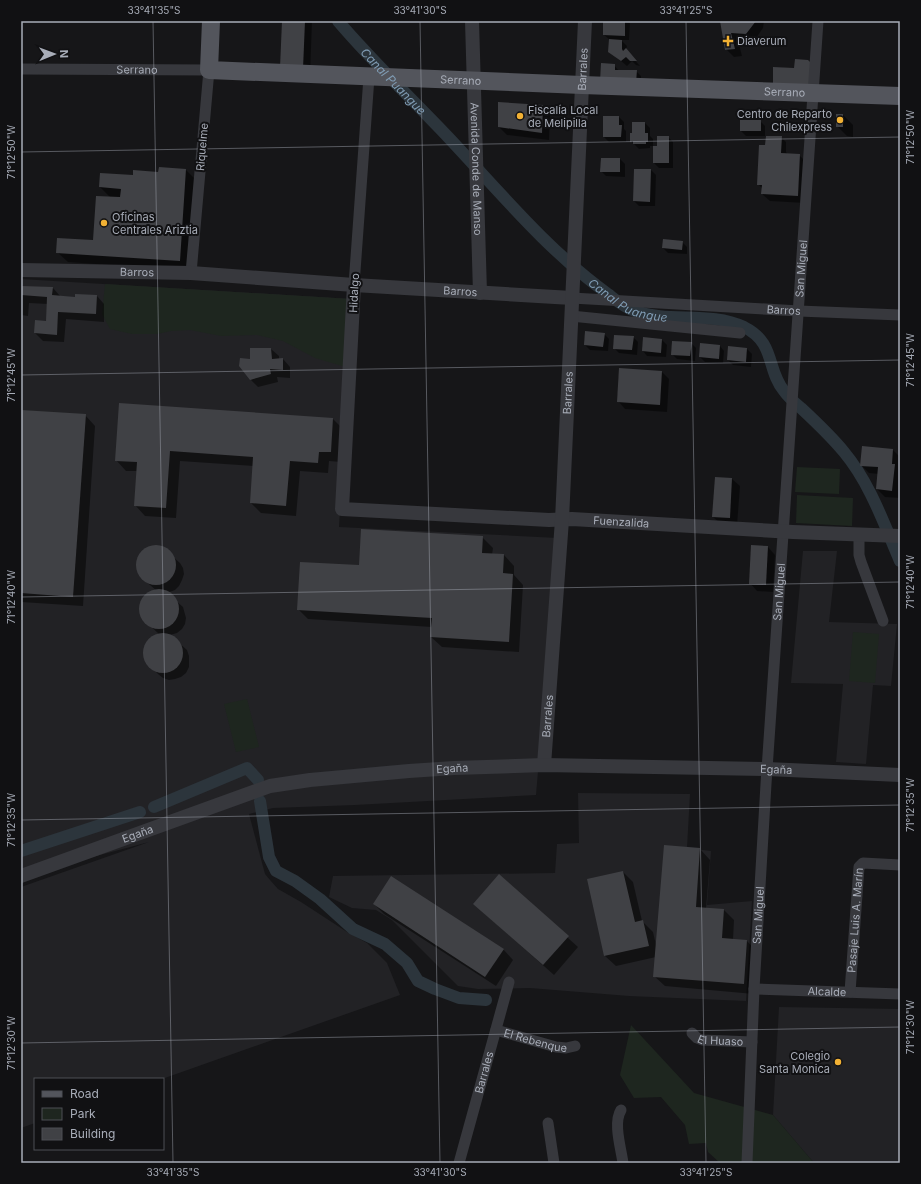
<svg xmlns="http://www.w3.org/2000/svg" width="921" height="1184" font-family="Inter,sans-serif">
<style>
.built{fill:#222225}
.green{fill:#1e261f}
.shadow{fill:#0007}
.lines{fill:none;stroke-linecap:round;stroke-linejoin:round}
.canal{stroke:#2c353c;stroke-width:12}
.building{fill:#404145}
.minor{stroke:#37383d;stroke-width:11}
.tertiary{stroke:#37383d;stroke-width:14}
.primary{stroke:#53555c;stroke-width:18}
.ticks{fill:none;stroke:#a8adb8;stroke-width:1;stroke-opacity:0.45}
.poi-dot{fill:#f2b134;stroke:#111113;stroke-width:1.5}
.labels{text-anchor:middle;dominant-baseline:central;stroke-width:4;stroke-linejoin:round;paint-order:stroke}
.poi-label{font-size:11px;fill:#a8adb8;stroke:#111113;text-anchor:start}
.street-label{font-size:11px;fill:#a8adb8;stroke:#111113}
.water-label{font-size:12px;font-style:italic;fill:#7f9bb3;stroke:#111113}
.neatline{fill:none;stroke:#a8adb8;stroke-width:1.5}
.ticks-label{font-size:10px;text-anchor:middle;fill:#a8adb8}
</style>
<rect width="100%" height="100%" fill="#161618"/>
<!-- built -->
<g class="built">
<path d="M21,279L352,299L339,527L558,538L536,795L355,805L273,808L249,814L265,874L270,880L278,889L301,902L347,932L367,943L387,963L400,995L162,1079H35V1123L21,1128V887L149,842L21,876Z"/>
<path d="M803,551H837L829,622L897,624L891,686L873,685L866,764L836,762L843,684L791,683Z"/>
<path d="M578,793L690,794L687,848L711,851L707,905L752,901L746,1001L629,996L530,988L478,989L458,986L392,920L376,910L352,908L329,897L333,876L555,873L557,844L579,843Z"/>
<path d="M779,1007L900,1009V1163H814L773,1115Z"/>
</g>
<!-- green -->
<g class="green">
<path d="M105,284L352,299L349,368L315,358L283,341L257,335L221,336L190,330L171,331L157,334H132L110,329L102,314Z"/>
<path d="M797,467L840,469L839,494L795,492Z"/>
<path d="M797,495L853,498L852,526L796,523Z"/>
<path d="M853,632L879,634L875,683L849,681Z"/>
<path d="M247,699L259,747L236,752L224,704Z"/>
<path d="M631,1025L694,1093L773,1115L814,1163H720L708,1152L706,1143L689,1144L685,1125L661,1097L634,1098L620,1075Z"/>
</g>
<!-- shadow -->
<g class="shadow">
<path d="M283,21H312L310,76L289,75Z"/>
<path d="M427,21H461V22Z"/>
<path d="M604,21H628L630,23L629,40H621L627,46L626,50L640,66L636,65L632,61L627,66L609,51L610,40L604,35Z"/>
<path d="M721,21H764L763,28L754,41L738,40L742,56L734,57L726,49Z"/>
<path d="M614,65L619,71H636L641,76V88L606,87Z"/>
<path d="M542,106L550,114L549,140L507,135L499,127Z"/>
<path d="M837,115H843L853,125V137L847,136L837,126Z"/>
<path d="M619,117L624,122V129L626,131V142H609L604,137Z"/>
<path d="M760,121L765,126V136H746L741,131Z"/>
<path d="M645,123L650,128V136L653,139V146H650V148L639,149L631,141Z"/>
<path d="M668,137L673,142V168H659L654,163L657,147Z"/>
<path d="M781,137L786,142V152L788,155H799L807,163L805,203L770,201L762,194L763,189L758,184L768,146Z"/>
<path d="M602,159H620L625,164V177L606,176L601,171Z"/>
<path d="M160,168L186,170L196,180L190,271L68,262L57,252L94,241L111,198L100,187L134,176L159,173Z"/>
<path d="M651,170L656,175L655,206H639L634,201Z"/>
<path d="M682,242L687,247V254L668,253L663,248Z"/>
<path d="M21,284L24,287L53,288L60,296L76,298L97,296L104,304V322L66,319L64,342L43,341L35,333L47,322L48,304L29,303L28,316L21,315Z"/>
<path d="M604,334L609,339L608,351L590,350L585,345Z"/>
<path d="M633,337L638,342L637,355L619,353L614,348Z"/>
<path d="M662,340L667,345L666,357L647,356L643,351Z"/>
<path d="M691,343L696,348L695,361L677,359L672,354Z"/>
<path d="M720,346L724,351L723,363L705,362L700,357Z"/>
<path d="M729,347L747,349L752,354L751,367L733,365L728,360Z"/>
<path d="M271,349L279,356V360L283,359L290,367V378L277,377L278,382L258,387L251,380Z"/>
<path d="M662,372L669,379L667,412L625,409L618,401Z"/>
<path d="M21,411L85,415L95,426L83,606L21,602Z"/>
<path d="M333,419L343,429L341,462L329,461L328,473L300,471L296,516L261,513L251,503L254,466L180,461L176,518L145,516L135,505L137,471H126L116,460Z"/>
<path d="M893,450L900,457V498L885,497L877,489L879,474L869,473L861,465Z"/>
<path d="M732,479L740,486L737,526L721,524L713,517Z"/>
<path d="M482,537L493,548L492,555H504L514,566V575L523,585L519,652L442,647L431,637L432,627L308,619L298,609L360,566Z"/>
<path d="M768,547L775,555L773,592L757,591L750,583Z"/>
<path d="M151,548H163L180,563L183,568L184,574L182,580L179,586L175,590L167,593L183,607L186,618L185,624L182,629L177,633L170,635L187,650L189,656V667L186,673L181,677L175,679L169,680L163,678L158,674L146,661L144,654L145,648L147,642L152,638L159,634L146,622L142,617L140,611L141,605L143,599L148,594L157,591L143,579L139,573L138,567L141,555L145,550Z"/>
<path d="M700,849L710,860L706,909L724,910L734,920L733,940L747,941L757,952L754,994L665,986L654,976L656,957L616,966L605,956L588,880L623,872L633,882L642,921L653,932L656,945Z"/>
<path d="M499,876L578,947L554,975L485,914Z"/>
<path d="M374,904L503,949L513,960L496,986L384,914Z"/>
</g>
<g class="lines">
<!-- canal -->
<g class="canal">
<path id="s1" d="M338,21C372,61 411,98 448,137C499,191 547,250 608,294C617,301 625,308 635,311C670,323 710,311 744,327C776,343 766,369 784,391C788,397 795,403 801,408C816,422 831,436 844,452C870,483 884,524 900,561"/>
<path d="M260,801L269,857L276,871L295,881L320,899L353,929L385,944L407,963L418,981L435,989L459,998L486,1000"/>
<path d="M154,807L247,768L258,780"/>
<path d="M21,851L140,812"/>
</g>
</g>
<!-- building -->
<g class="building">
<path d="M282,21H305L303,69L280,68Z"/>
<path d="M603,21H625V36L603,35Z"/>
<path d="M720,21H756L746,34L731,33L735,49L725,50Z"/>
<path d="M609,39L622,40V49L623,51L626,48L637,61H630L626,57L621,61L608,52Z"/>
<path d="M795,59L808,60L812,64L811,87L773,88V67L794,68Z"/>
<path d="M601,63L615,64V70H637L636,83L600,82Z"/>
<path d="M498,102L543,105L542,133L498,127Z"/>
<rect x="836" y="114" width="7" height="13"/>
<path d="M603,116H619V125H622L621,137H603Z"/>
<rect x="740" y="120" width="21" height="11"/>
<path d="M632,122H645V133H648V142H646V144H633V141L630,142V133H632Z"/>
<path d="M657,136H669V163H653V146H657Z"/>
<path d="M766,136H782L781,153L800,154L798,196L761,194L762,185H757L759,145H765Z"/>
<path d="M601,158H620V172H600Z"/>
<path d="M159,167L186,169L180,261L56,253L57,238L93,240L96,196L120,197L121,189L99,187L100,173L133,175V170L158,172Z"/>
<path d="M634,169H651L650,202L633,201Z"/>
<path d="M663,239L683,241L682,250L662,248Z"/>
<path d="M21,286L53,287L52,295L75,297V294L97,295L96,314L58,312L57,335L34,333L35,320L46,321L47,297L21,295Z"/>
<path d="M585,331L605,333L603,347L584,345Z"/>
<path d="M614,335L634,336L632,350L613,349Z"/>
<path d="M643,337L662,339L661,353L642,351Z"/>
<path d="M672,341L692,342L690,356L671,355Z"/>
<path d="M700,343L720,345L719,359L699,357Z"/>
<path d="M728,346L747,348L746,362L727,360Z"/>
<path d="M250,348H271L272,359L283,358V370L270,369L271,374L250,380L239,366L240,358L250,359Z"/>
<path d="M619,368L662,371L660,405L617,402Z"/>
<path d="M119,403L333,418L331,452H319L318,463L290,461L286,506L250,503L253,457L170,451L166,508L134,506L137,462L115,461Z"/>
<path d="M21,410L86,414L73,597L21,593Z"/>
<path d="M862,446L893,449L892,464H895L892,491L876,489L878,467L860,466Z"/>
<path d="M715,477L732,478L730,518L712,517Z"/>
<path d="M361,529L483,536L482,553L504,554L503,573L513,574L509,642L430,637L432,618L297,610L300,562L359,565Z"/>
<path d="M751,545L768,546L766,585L749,584Z"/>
<circle cx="156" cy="565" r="20"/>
<circle cx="159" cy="609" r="20"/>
<circle cx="163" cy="653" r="20"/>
<path d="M664,845L700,848L696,907L724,909L722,938L747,940L744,984L653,977Z"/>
<path d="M623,871L635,922L643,920L649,946L604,956L587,879Z"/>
<path d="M499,874L569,936L543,965L473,904Z"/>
<path d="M391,876L504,949L485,977L373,904Z"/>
</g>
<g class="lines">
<!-- minor -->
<g class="minor">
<path id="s2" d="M21,69L209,70L191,273"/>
<path d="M354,285L369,77"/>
<path id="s3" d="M572,298L799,311L900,315"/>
<path d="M571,316L740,333"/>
<path d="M859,534V555L861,562L883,621"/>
<path id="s4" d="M754,989L900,994"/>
<path id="s5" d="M850,992L859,867L863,863L900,865"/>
<path id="s6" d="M496,1030L556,1047L566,1048L575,1046"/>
<path id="s7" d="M692,1033L697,1038L702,1040L752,1042"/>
<path d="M621,1110C613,1123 621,1148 623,1163"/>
<path d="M548,1123L554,1163"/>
<path id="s8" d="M459,1163L509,982"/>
<path id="s9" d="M747,1163L754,989L766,784L818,21"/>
</g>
<!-- tertiary -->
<g class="tertiary">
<path id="s10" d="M472,21L480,293"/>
<path id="s11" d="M21,270L191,273L354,285L572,298"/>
<path id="s12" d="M354,285L342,509L549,520L572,519L793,532L900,536"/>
<path id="s13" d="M544,765L562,520L585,21"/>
<path id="s14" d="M21,876L270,786L310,780L409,771L454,768L544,765L767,769L900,775"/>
</g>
<!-- primary -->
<path class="primary" id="s15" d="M211,21L209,70L582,85L900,96"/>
</g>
<!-- ticks -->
<path class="ticks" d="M153,21L173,1163M420,21L440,1163M686,21L706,1163M21,152L900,137M21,375L900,360M21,597L900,582M21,820L900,805M21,1043L900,1027"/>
<!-- markers -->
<g class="poi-dot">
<path d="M726 35h4v4h4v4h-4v4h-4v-4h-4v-4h4z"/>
<circle cx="520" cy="116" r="4"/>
<circle cx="840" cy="120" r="4"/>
<circle cx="104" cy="223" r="4"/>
<circle cx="838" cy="1062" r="4"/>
</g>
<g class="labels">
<!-- poi labels -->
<g class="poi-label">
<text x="737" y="41">Diaverum</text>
<text x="528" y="110">Fiscalía Local<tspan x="528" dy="13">de Melipilla</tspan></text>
<text x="832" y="114" text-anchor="end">Centro de Reparto<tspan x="832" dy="13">Chilexpress</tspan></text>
<text x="112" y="217">Oficinas<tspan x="112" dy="13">Centrales Ariztia</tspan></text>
<text x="830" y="1056" text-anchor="end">Colegio<tspan x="830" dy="13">Santa Monica</tspan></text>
</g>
<!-- street labels -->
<g class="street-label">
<text stroke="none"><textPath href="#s2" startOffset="116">Serrano</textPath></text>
<text stroke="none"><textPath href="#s13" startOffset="697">Barrales</textPath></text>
<text stroke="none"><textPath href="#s15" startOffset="301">Serrano</textPath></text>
<text stroke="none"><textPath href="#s15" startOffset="625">Serrano</textPath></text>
<text transform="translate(202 147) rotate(-85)">Riquelme</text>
<text stroke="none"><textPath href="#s10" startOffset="148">Avenida Conde de Manso</textPath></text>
<text stroke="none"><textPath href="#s9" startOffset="896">San Miguel</textPath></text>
<text stroke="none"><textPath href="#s11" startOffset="116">Barros</textPath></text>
<text stroke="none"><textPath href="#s11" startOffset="440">Barros</textPath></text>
<text transform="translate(354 293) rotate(-87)">Hidalgo</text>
<text stroke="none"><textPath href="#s3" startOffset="212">Barros</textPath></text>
<text stroke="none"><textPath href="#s13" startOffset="373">Barrales</textPath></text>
<text stroke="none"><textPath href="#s12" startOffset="504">Fuenzalida</textPath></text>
<text stroke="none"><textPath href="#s9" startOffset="572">San Miguel</textPath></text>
<text stroke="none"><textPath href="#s13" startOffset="49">Barrales</textPath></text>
<text stroke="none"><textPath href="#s14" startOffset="448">Egaña</textPath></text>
<text stroke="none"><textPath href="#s14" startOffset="772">Egaña</textPath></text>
<text stroke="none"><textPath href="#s14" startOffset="124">Egaña</textPath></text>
<text stroke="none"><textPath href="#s9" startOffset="248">San Miguel</textPath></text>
<text stroke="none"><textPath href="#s5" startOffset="72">Pasaje Luis A. Marín</textPath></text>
<text stroke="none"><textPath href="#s4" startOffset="73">Alcalde</textPath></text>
<text stroke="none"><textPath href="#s6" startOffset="41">El Rebenque</textPath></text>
<text stroke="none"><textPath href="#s7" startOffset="31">El Huaso</textPath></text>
<text stroke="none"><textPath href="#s8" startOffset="94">Barrales</textPath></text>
</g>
<!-- water labels -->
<g class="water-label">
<text stroke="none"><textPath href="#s1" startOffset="82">Canal Puangue</textPath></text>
<text stroke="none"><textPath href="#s1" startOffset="406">Canal Puangue</textPath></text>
</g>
</g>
<!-- border -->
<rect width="921" height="1184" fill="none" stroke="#111113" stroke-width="44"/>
<!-- legend -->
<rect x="34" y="1078" width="130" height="72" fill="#111113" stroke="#4d4f55"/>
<rect x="42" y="1091" width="20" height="6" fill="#53555c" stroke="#4d4f55"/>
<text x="70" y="1098" font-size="12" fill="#a8adb8">Road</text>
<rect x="42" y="1108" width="20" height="12" fill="#1e261f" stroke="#4d4f55"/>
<text x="70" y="1118" font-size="12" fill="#a8adb8">Park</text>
<rect x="42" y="1128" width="20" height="12" fill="#404145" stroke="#4d4f55"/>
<text x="70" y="1138" font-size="12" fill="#a8adb8">Building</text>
<!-- north arrow -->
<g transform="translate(54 54) rotate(89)" stroke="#111113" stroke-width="3" paint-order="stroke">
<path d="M0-3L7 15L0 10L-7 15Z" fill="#a8adb8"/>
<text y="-6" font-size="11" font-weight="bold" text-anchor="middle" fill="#a8adb8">N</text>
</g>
<rect x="22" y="22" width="877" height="1140" class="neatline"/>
<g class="ticks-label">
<text x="154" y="14">33°41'35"S</text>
<text x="420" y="14">33°41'30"S</text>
<text x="686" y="14">33°41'25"S</text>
<text transform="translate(910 137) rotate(-90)" y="4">71°12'50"W</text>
<text transform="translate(11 152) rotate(-90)" y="4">71°12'50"W</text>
<text transform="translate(910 360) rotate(-90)" y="4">71°12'45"W</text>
<text transform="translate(11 375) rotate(-90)" y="4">71°12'45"W</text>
<text transform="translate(910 582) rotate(-90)" y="4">71°12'40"W</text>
<text transform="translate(11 597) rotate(-90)" y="4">71°12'40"W</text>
<text transform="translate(910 805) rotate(-90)" y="4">71°12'35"W</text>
<text transform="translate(11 820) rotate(-90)" y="4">71°12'35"W</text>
<text transform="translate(910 1027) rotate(-90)" y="4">71°12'30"W</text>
<text transform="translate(11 1043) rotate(-90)" y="4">71°12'30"W</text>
<text x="173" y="1176">33°41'35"S</text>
<text x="440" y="1176">33°41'30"S</text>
<text x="706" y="1176">33°41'25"S</text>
</g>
</svg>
